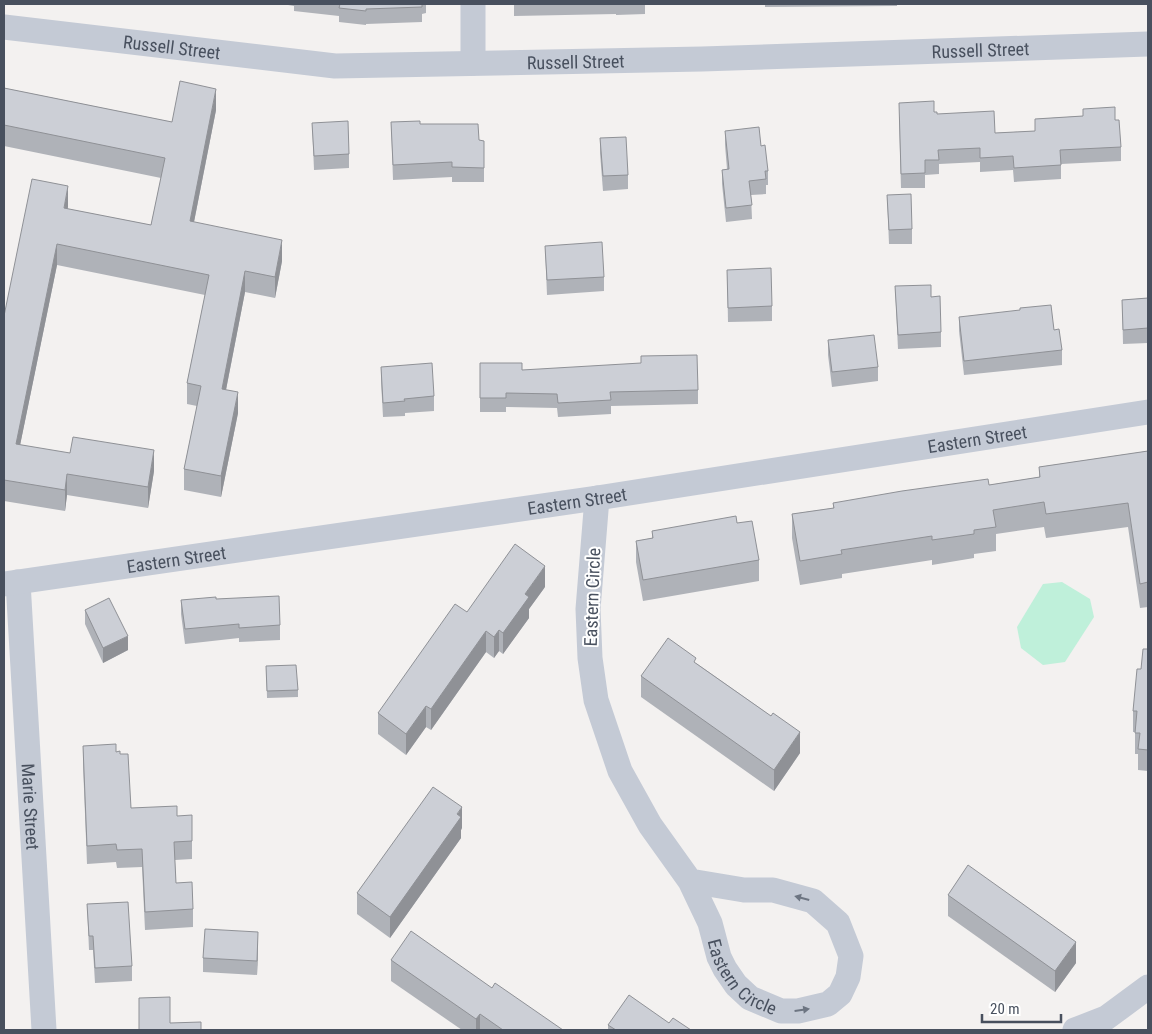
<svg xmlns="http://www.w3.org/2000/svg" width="1152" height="1034" font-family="'Roboto Condensed',sans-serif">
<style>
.green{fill:#bff0da}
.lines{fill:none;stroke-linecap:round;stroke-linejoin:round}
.minor{stroke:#c4cad5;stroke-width:25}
.wall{fill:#afb2b8}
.shaded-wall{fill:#8f9196}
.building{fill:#cccfd6;stroke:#8f9196}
.oneway{fill:#6d7582}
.labels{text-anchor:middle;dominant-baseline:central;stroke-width:4;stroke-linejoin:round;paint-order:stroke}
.street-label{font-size:18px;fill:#48505e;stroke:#fff}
</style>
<rect width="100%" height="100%" fill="#f3f1f0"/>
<!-- green -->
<path class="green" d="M1062,582L1090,599L1094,617L1065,662L1043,665L1021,648L1017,627L1043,584Z"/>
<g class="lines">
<!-- minor -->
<g class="minor">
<path id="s1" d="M4,27L335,66L702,59L1148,44"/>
<path d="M473,63V4"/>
<path id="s2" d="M597,498L588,609L590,658L596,700L620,771L650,825L690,881L710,923L719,957L725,969L736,985L750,998L781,1011H798L828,1004L840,994L848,977L851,956L838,923L813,901L773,890H744L690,881"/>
<path id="s3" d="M18,582L44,1030"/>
<path id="s4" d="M4,584L597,498L1148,412"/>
<path d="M1075,1030L1106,1018L1148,987"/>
</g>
</g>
<!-- wall -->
<g class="wall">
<path d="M282,4H426V13L422,14V22L366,24V25L339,22V16L294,11V6Z"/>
<path d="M514,4H650V5H645V14L616,15V14L514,16Z"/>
<path d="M765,4H897V6L765,7Z"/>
<path d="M4,88L172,122L216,110L194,222L282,261L275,298L245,292L226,390L238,413L221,497L184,490V469L197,406L187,404V383L205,295L57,265L20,445L154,471L148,508L67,495L65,511L4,501V316L68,207V209L151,225L161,178L4,146Z"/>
<path d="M1083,109L1121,147V161L1061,164V179L1014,182L1013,170L980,172V162L939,164V174L925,175V188H901L899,117L934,112L937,114L995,133L1035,131V119L1083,116Z"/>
<path d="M391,122L479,140L484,141V182H452V177L393,180Z"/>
<path d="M312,123L349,154V168L314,170Z"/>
<path d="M725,131L761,146L768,171V185H766V194L751,195L752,219L726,222L722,184V170L727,169L725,145Z"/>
<path d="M600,138L628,175V189L603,191L600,153Z"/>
<path d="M887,195L912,229V244H889Z"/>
<path d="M545,246L604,277V291L547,295Z"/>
<path d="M727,270L772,306V321L728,322Z"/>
<path d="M895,286L941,332V347L898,349Z"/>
<path d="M1148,298V343L1123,344L1122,300Z"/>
<path d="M959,317L1054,330L1062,350V365L964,375L959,331Z"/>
<path d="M828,340L878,367V381L832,387L828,355Z"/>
<path d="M480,363L522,370L698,390V404L611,406V414L558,417L557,408L506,407V412H480Z"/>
<path d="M381,367L434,396V411L405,413V416L383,417L381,381Z"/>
<path d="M1148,451V607L1140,608L1128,527L1046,538L1044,527L996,534V551L974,554V558L932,565V560L842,574V578L800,585L792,538V514L833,508V503L989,485L1039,477V467Z"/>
<path d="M737,523L759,560V581L643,601L636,562V541L652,538V531Z"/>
<path d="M545,587L529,609V618L503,654L499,651L494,658L486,652L431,730L426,727L406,755L378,734V713Z"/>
<path d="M216,599L280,625V640L239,642V638L185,644L181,614V600Z"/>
<path d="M85,610L128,650L103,663L85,624Z"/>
<path d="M1148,649V771L1138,770V754H1135V732H1133V711L1141,669Z"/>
<path d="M696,663L771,716L800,753L774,791L641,697V676Z"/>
<path d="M266,666L298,690V697L267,698Z"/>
<path d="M83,746L116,752L131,808L177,816L192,841V859L175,860L176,883L193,909V927L145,930L142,867L117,868L116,862L87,864L83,764Z"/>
<path d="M462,828L461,830V838L390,938L357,914V893Z"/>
<path d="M948,895L1076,963L1055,992L948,916Z"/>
<path d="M87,904L132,966V981L95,983L93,950H89Z"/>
<path d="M258,946L257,975L203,972V958Z"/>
<path d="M391,960L492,988L563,1030H462L391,981Z"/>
<path d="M669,1023L691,1030H608V1025Z"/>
</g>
<!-- shaded-wall -->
<g class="shaded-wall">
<path d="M216,89V110L190,242V221Z"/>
<path d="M68,186V207L64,229V208Z"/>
<path d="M282,240V261L275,298V277Z"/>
<path d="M57,244V265L16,465V444Z"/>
<path d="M245,271V292L222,410V389Z"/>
<path d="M238,392V413L221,497V476Z"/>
<path d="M154,450V471L148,508V487Z"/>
<path d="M67,474V495L65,511V490Z"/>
<path d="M545,566V587L529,609V618L503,654V633L525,594Z"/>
<path d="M499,630V651L494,658V637Z"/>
<path d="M486,631V652L431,730V709Z"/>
<path d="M128,636V650L103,663V648Z"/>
<path d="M426,706V727L406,755V734Z"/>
<path d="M800,732V753L774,791V770Z"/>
<path d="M462,807V828L461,830V838L390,938V917Z"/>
<path d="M258,932V946L257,975V961Z"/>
<path d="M1076,942V963L1055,992V971Z"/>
<path d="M480,1014V1030H476V1019Z"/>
</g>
<!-- building -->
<g class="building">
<path d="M340,4H422V7L366,9V11L339,8Z"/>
<path d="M180,81L216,89L190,221L282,240L275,277L245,271L222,389L238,392L221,476L184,469L201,386L187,383L209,275L57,244L16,444L70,453L73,437L154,450L148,487L67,474L65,490L4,480V316L32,179L68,186L64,208L151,225L165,158L4,125V88L172,122Z"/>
<path d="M934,101V112H937V114L994,111L995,133L1035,131V119L1083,116V109L1115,107V120H1119L1121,147L1060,150L1061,165L1014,168L1013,156L980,158V148L938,150L939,160H925V173L901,174L899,103Z"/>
<path d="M348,121L349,154L314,156L312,123Z"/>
<path d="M420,121V124H478L479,140L484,141V168L452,167V162L393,165L391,122Z"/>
<path d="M759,127L761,146L765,145L768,171H765L766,179L749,181L752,205L726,208L722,170L729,169L725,131Z"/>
<path d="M626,137L628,175L603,176L600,138Z"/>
<path d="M911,194L912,229L889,230L887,195Z"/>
<path d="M602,242L604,277L547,280L545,246Z"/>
<path d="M771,268L772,306L728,308L727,270Z"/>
<path d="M931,285V297L940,296L941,332L898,335L895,286Z"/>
<path d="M1148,298V328L1123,330L1122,300Z"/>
<path d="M1051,305L1054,330L1059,329L1062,350L964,361L959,317L1020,310V308Z"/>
<path d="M874,335L878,367L832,372L828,340Z"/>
<path d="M697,355L698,390L610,392L611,400L558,403L557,394L506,393V398H480V363H522V370L641,363V356Z"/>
<path d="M432,363L434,396L404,399L405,401L383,403L381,367Z"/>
<path d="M1148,451V582L1140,584L1128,503L1046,514L1044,502L993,510L996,527L974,530V534L932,540V536L841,550L842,554L800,561L792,514L834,508L833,503L902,491L988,479L989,485L1040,477L1039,467Z"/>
<path d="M736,516L737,523L752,521L759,560L643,580L636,541L653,538L652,531Z"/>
<path d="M515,544L545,566L525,594L529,597L503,633L499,630L494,637L486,631L431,709L426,706L406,734L378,713L455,604L467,612Z"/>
<path d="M279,596L280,625L239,628V624L185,629L181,600L216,597V599Z"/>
<path d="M109,598L128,636L103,648L85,610Z"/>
<path d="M668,638L696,658L694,662L771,716L773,713L800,732L774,770L641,676Z"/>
<path d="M1143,649H1148V750L1138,749L1140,733H1135L1137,711H1133L1137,669H1141Z"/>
<path d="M296,665L298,690L267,691L266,666Z"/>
<path d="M116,744V752L120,751V754H128L131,808L177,806V816L192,815V841L174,842L176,883L192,882L193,909L145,912L142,849L117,850L116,844L87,846L83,746Z"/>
<path d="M433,787L462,807L457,814L461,817L390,917L357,893Z"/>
<path d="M968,865L1076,942L1055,971L948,895Z"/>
<path d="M128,902L132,966L95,968L93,936H89L87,904Z"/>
<path d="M205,929L258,932L257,961L203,958Z"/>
<path d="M411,931L492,988L495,983L563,1030H503L480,1014L476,1019L391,960Z"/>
<path d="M629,995L669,1023L673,1018L691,1030H616L608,1025Z"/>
<path d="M170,997V1023L201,1022V1030H139V998Z"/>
</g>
<!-- one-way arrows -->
<defs><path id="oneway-solid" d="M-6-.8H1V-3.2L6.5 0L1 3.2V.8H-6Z" transform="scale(1.25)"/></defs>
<g class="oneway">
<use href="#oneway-solid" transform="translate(802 898) rotate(-165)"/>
<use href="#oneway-solid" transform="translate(802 1010) rotate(-8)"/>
</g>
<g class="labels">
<!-- street labels -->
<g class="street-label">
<text stroke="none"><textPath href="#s1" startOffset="169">Russell Street</textPath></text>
<text stroke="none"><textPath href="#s1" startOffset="979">Russell Street</textPath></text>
<text stroke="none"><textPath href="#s1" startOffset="574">Russell Street</textPath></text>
<text stroke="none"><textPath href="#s4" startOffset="984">Eastern Street</textPath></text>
<text stroke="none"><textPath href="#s4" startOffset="579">Eastern Street</textPath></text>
<text stroke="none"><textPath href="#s4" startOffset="174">Eastern Street</textPath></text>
<text transform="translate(592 597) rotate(-88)">Eastern Circle</text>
<text stroke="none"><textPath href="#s3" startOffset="225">Marie Street</textPath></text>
<text stroke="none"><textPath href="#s2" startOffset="521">Eastern Circle</textPath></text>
</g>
</g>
<!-- border -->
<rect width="1152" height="1034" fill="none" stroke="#48505e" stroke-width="10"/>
<!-- scale -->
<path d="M982 1014v8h79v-8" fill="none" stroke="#48505e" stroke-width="2.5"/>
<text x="990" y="1014" font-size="15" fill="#48505e" stroke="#ffffff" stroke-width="4" paint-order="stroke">20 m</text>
</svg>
